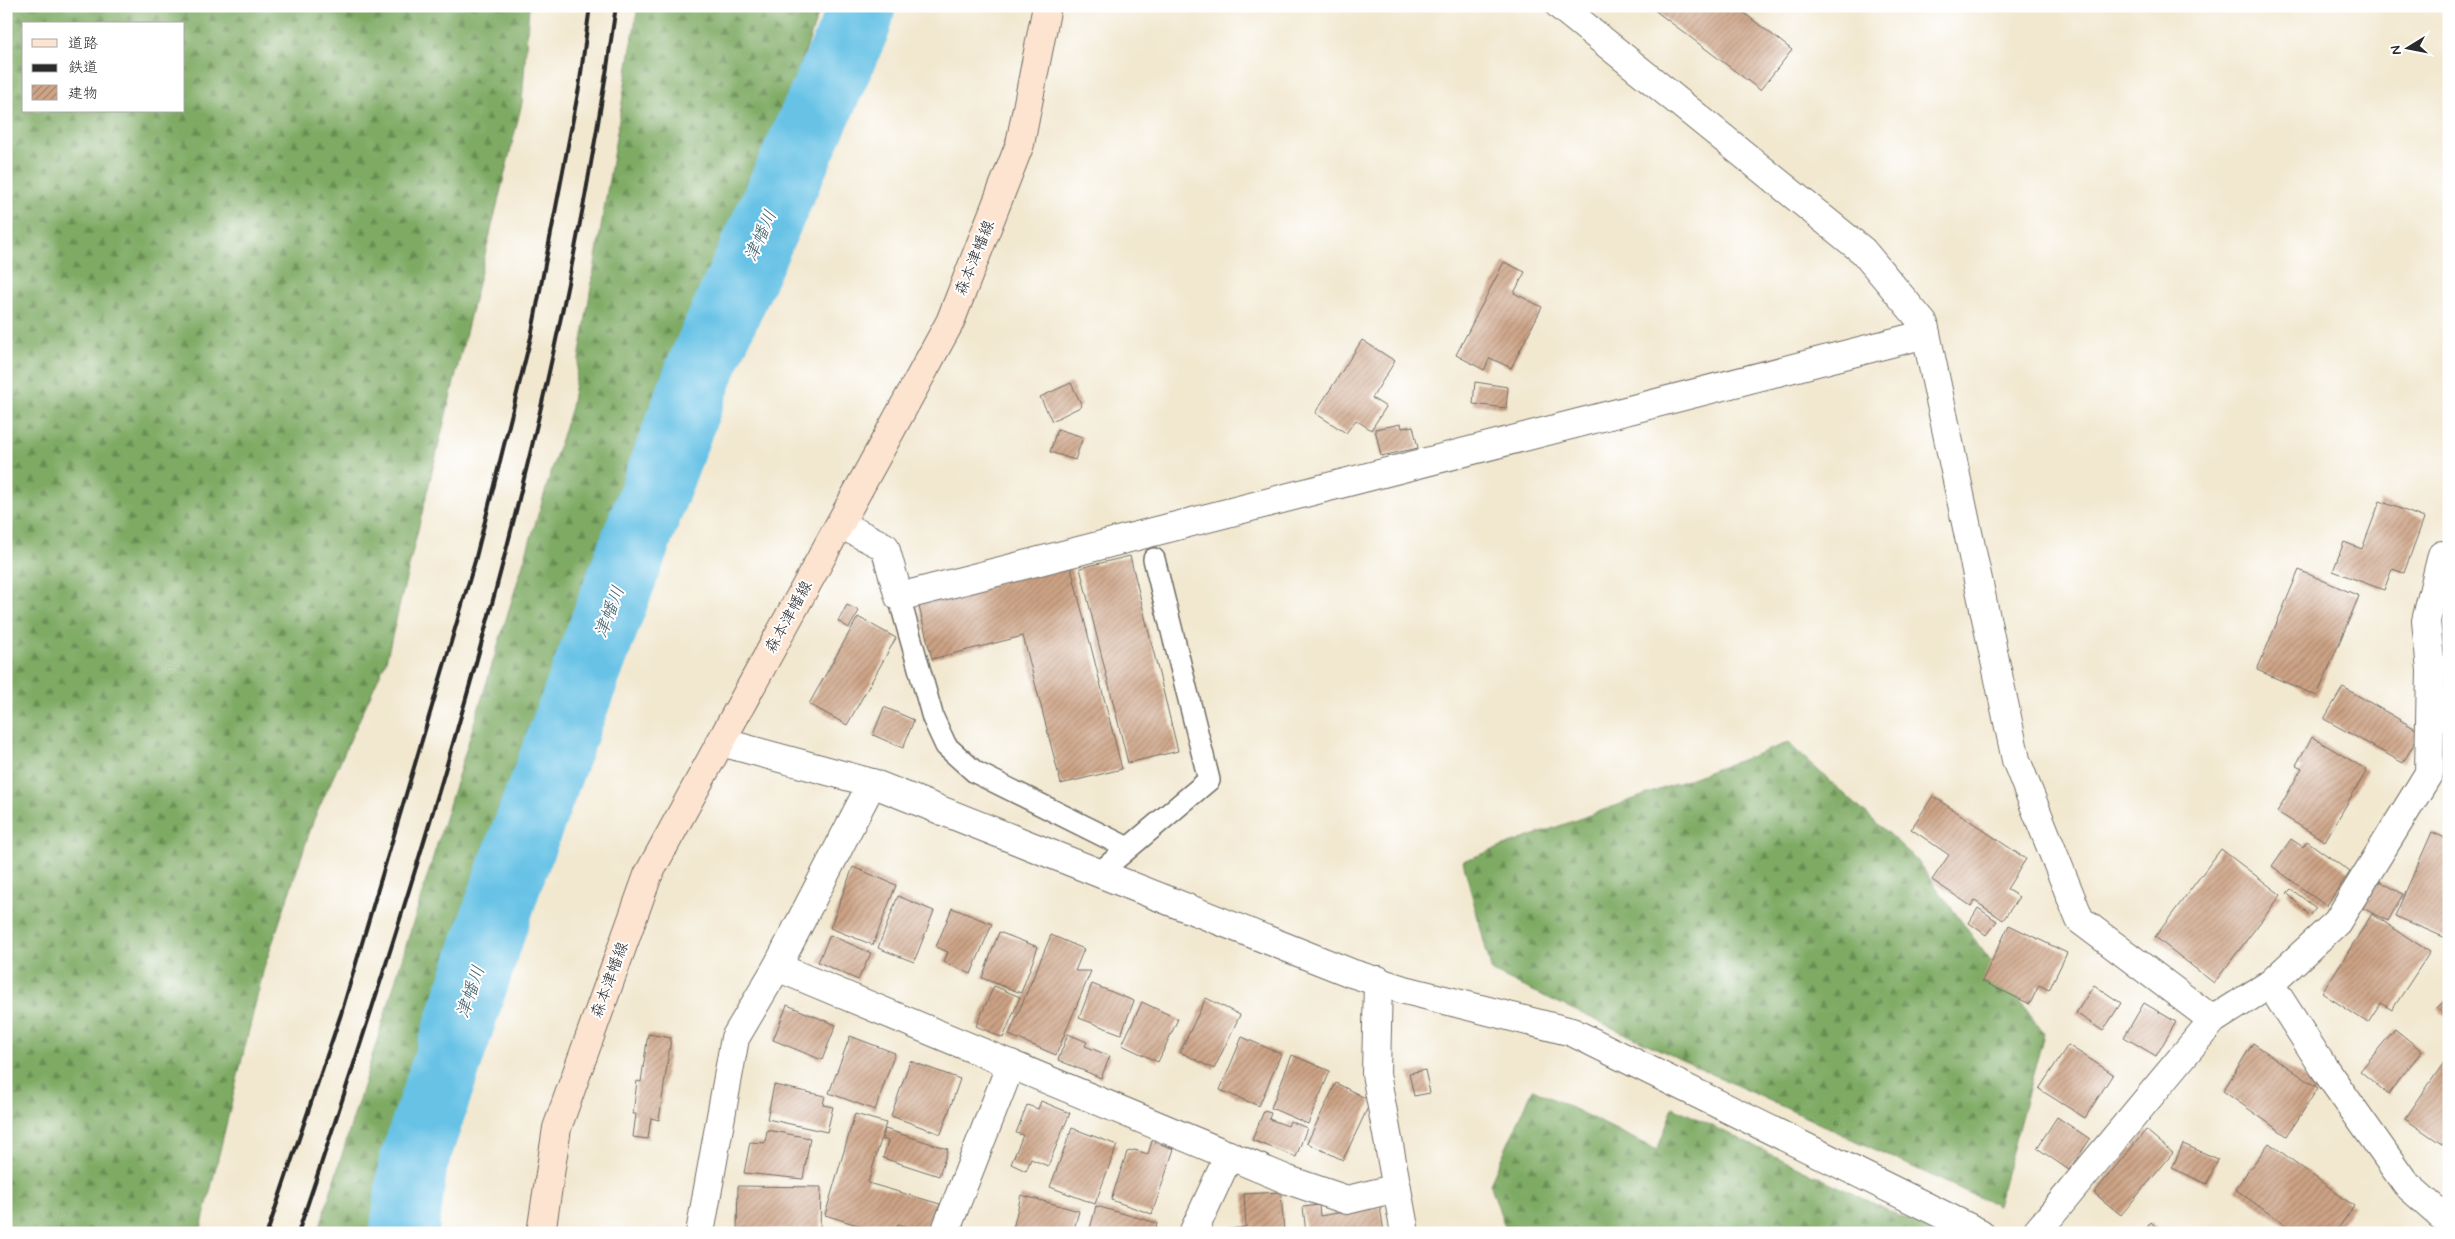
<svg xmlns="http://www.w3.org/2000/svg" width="2455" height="1239" font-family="Mynerve,'Klee One',sans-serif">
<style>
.forest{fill:url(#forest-firs);stroke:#546a47;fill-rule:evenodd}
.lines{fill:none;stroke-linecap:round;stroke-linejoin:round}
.river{stroke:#68c2e6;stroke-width:69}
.building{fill:url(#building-hatch)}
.service-casing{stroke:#716d65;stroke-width:24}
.minor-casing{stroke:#716d65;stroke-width:30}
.secondary-casing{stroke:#716d65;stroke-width:30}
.service{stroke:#fff;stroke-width:21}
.minor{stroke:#fff;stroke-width:28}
.secondary{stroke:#fde4d0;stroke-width:28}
.rail{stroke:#2b2b2b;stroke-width:4}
.labels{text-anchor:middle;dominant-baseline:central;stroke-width:4;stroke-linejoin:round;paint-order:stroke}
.street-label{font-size:16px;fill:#2b2b2b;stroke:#fff}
.water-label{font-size:18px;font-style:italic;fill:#40606c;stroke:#fff}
</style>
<defs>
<pattern id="forest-firs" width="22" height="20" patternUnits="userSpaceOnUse" patternTransform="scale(1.25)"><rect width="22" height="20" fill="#7eaa63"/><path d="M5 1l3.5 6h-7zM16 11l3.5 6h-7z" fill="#678b52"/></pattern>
<pattern id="building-hatch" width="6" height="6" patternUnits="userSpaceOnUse" patternTransform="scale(1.25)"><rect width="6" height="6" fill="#cda385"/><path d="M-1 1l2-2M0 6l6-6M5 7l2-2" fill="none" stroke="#a7856d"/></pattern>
</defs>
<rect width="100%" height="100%" fill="#fff"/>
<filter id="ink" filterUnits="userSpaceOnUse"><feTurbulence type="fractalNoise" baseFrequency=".02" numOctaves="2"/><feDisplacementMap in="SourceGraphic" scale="10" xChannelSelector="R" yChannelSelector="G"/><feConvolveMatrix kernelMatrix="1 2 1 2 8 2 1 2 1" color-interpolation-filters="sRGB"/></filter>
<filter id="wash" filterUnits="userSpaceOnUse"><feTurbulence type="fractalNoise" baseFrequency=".0096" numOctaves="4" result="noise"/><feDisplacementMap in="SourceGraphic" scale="20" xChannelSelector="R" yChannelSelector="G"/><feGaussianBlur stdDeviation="1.12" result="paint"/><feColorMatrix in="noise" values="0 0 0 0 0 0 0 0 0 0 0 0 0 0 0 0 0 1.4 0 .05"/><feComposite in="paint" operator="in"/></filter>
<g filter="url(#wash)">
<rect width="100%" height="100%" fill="#f2e8d0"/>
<!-- forest -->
<g class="forest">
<path d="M6,6H529L522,103L386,661L314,819L264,968L200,1233H6ZM24,24H184V111H24Z"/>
<path d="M638,6H821L803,58L544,720L369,1233H318L571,407Z"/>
<path d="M1788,743L1915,858L2044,1034L1997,1206L1492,972L1463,861Z"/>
<path d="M1533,1089L1657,1150L1673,1107L1935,1233H1507L1490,1183Z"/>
</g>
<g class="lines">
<!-- river -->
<path class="river" d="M404,1233L413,1164L508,880L703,363L857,23L861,6"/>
</g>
<g id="blocks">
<!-- building -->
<g class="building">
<path d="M1649,6H1735L1792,50L1760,90Z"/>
<path d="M1504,262L1525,272L1514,293L1542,307L1511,368L1490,358L1484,370L1456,355Z"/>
<path d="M1362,340L1395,361L1372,398L1386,407L1371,430L1356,420L1346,433L1315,413Z"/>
<path d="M1475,382L1508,387L1506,408L1473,404Z"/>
<path d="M1071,383L1082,406L1052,421L1040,397Z"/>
<path d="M1401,424L1402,428L1413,426L1418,448L1381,456L1375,429Z"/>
<path d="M1057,429L1083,437L1075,460L1050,452Z"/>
<path d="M2380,501L2424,518L2404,573L2392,569L2384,590L2333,571L2344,542L2362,549Z"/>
<path d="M1130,556L1178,751L1128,763L1080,568Z"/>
<path d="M1070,564L1122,769L1061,784L1023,636L932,659L918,603Z"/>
<path d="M2299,570L2359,596L2317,696L2257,670Z"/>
<path d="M847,605L859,611L849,628L838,621Z"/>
<path d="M858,617L896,638L847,725L809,704Z"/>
<path d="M2343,687L2421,732L2403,763L2324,719Z"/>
<path d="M884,707L914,720L903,748L873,735Z"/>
<path d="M2312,737L2367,770L2325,841L2277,812L2302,768L2296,765Z"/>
<path d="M1933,796L2026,859L2007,889L2019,897L2003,920L1975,901L1971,906L1932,880L1949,855L1911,829Z"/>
<path d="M2432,832L2449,840V933L2446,938L2395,916Z"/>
<path d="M2291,839L2303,847L2307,841L2350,872L2326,906L2272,866Z"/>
<path d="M2221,849L2281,895L2214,983L2155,937Z"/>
<path d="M853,867L896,885L873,945L830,928Z"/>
<path d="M2378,880L2403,894L2388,921L2363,908Z"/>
<path d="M2291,889L2316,908L2310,916L2287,893Z"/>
<path d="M898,896L934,911L914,962L878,948Z"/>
<path d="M952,908L992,924L971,974L944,962L948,952L936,947Z"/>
<path d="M1978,908L1997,921L1986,935L1969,923Z"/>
<path d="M2372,914L2430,952L2392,1010L2381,1003L2368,1023L2322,993Z"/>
<path d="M2009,925L2067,953L2049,990L2039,985L2030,1004L1982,981Z"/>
<path d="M999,932L1038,947L1021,993L982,978Z"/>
<path d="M830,935L871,953L858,980L818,962Z"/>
<path d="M1051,935L1084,949L1075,971H1091L1056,1055L1009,1035Z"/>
<path d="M1092,984L1134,1001L1121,1034L1079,1018Z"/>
<path d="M2094,985L2121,1003L2103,1031L2076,1013Z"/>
<path d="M994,986L1020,997L1003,1038L976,1026Z"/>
<path d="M2449,996V1019L2437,1008Z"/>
<path d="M1206,998L1240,1015L1214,1069L1180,1052Z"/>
<path d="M1142,1002L1178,1019L1158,1062L1122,1045Z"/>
<path d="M2144,1003L2176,1022L2156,1056L2124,1037Z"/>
<path d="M787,1005L836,1025L822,1060L773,1040Z"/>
<path d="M2395,1029L2422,1051L2388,1094L2360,1071Z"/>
<path d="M648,1034L671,1038L659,1120L651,1118L648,1139L633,1137L636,1114H633L637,1081L641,1082Z"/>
<path d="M1068,1034L1087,1042L1085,1046L1110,1056L1101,1078L1058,1060Z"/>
<path d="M850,1036L895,1053L875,1110L829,1093Z"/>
<path d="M1242,1037L1281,1054L1259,1106L1220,1090Z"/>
<path d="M2253,1043L2318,1088L2287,1136L2223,1091Z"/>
<path d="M2068,1045L2113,1074L2085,1118L2039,1089Z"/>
<path d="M1292,1055L1330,1071L1308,1124L1271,1108Z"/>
<path d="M2449,1055V1149L2405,1119Z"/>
<path d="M910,1061L960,1079L941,1134L891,1116Z"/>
<path d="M1425,1070L1430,1093L1414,1096L1409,1073Z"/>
<path d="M1336,1083L1371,1101L1343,1160L1307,1143Z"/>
<path d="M774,1085L825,1096L823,1105L833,1107L827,1132L767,1119Z"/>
<path d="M1041,1101L1070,1113L1048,1166L1031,1159L1026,1171L1011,1164L1023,1135L1016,1133L1027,1105L1038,1109Z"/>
<path d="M1264,1111L1271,1113L1269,1119L1288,1126L1290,1121L1307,1128L1296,1157L1252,1140Z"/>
<path d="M855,1114L886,1123L868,1183L940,1204L931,1233L898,1224L895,1233H883L825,1215Z"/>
<path d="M2057,1117L2090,1139L2069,1170L2037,1148Z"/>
<path d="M1072,1128L1117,1145L1095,1204L1050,1187Z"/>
<path d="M885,1129L948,1149L939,1176L883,1158L888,1141L882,1139Z"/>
<path d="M767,1130L810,1138L803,1179L744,1173L750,1142L765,1143Z"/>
<path d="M2146,1130L2173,1153L2121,1215L2094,1193Z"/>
<path d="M1152,1141L1174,1149L1152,1214L1111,1200L1127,1152L1135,1150L1148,1154Z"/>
<path d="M2269,1143L2354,1206L2335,1233H2296L2235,1189Z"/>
<path d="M2183,1144L2218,1159L2207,1184L2172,1168Z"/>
<path d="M738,1186L821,1187L820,1230L737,1229Z"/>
<path d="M1281,1192L1284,1233H1228V1229L1246,1227L1244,1194Z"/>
<path d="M1021,1195L1079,1211L1073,1233H1012Z"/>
<path d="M1319,1205L1320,1216L1380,1206L1384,1233H1306L1303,1207Z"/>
<path d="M1096,1206L1157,1223L1155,1233H1089Z"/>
<path d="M2151,1222L2163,1233H2143Z"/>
</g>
</g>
</g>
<g filter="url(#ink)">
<use href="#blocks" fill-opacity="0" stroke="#716d65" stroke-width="1"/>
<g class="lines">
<defs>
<g id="service">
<path d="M899,597L933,718L946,746L975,772L1128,848"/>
<path d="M1099,873L1209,780L1154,559"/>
</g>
<g id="minor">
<path d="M1560,6L1863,251L1924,324L2016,760L2080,920L2213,1020"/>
<path d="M840,524L885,547L899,597L1926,334"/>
<path d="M721,742L872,783L1351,973L1401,989L1572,1032L1980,1233"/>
<path d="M777,967L1288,1180L1347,1200L1397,1188"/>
<path d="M1378,980L1376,1074L1405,1233"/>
<path d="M2270,984L2337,922L2429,773L2431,670L2426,621L2442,555"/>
<path d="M700,1233L735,1038L777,967L872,783"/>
<path d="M947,1233V1227L1011,1064"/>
<path d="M1193,1233L1229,1155"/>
<path d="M2036,1233L2213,1020L2270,984L2324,1068L2406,1184L2449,1222"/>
</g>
<path id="secondary" d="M541,1233L557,1128L648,875L950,322L1020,144L1047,6"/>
</defs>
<!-- service casing -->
<use href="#service" class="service-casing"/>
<!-- minor casing -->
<use href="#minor" class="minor-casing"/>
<!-- secondary casing -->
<use href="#secondary" class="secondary-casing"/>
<!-- service -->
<use href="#service" class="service"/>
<!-- minor -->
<use href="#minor" class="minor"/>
<!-- secondary -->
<use href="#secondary" class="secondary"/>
<!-- rail -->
<g class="rail">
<path d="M267,1233L341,1014L475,561L531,337L579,88L590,6"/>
<path d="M298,1233C433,832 558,426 616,6"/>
</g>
</g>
</g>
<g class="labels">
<!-- street labels -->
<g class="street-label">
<text transform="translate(975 258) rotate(-68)">森本津幡線</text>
<text transform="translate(789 617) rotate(-61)">森本津幡線</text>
<text transform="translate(610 980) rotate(-70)">森本津幡線</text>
</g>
<!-- water labels -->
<g class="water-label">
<text transform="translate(761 236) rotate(-66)">津幡川</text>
<text transform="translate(610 612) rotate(-69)">津幡川</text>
<text transform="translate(471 992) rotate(-71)">津幡川</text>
</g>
</g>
<!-- margin -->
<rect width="2455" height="1239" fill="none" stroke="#fff" stroke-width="25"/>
<!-- legend -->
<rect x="22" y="22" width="162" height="90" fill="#ffffff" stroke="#aaaaaa"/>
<rect x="32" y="39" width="25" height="8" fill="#fde4d0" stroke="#aaaaaa"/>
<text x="68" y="48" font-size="15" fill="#2b2b2b">道路</text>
<rect x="32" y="64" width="25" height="8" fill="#2b2b2b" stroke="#aaaaaa"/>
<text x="68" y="72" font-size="15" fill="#2b2b2b">鉄道</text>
<rect x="32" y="85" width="25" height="15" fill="url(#building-hatch)" stroke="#aaaaaa"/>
<text x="68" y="98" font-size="15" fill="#2b2b2b">建物</text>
<!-- north arrow -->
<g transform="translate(2408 48) rotate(260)" stroke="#ffffff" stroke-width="4" paint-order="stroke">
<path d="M0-4L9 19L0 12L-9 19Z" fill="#2b2b2b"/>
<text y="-8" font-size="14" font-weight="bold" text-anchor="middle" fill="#2b2b2b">N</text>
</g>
</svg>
